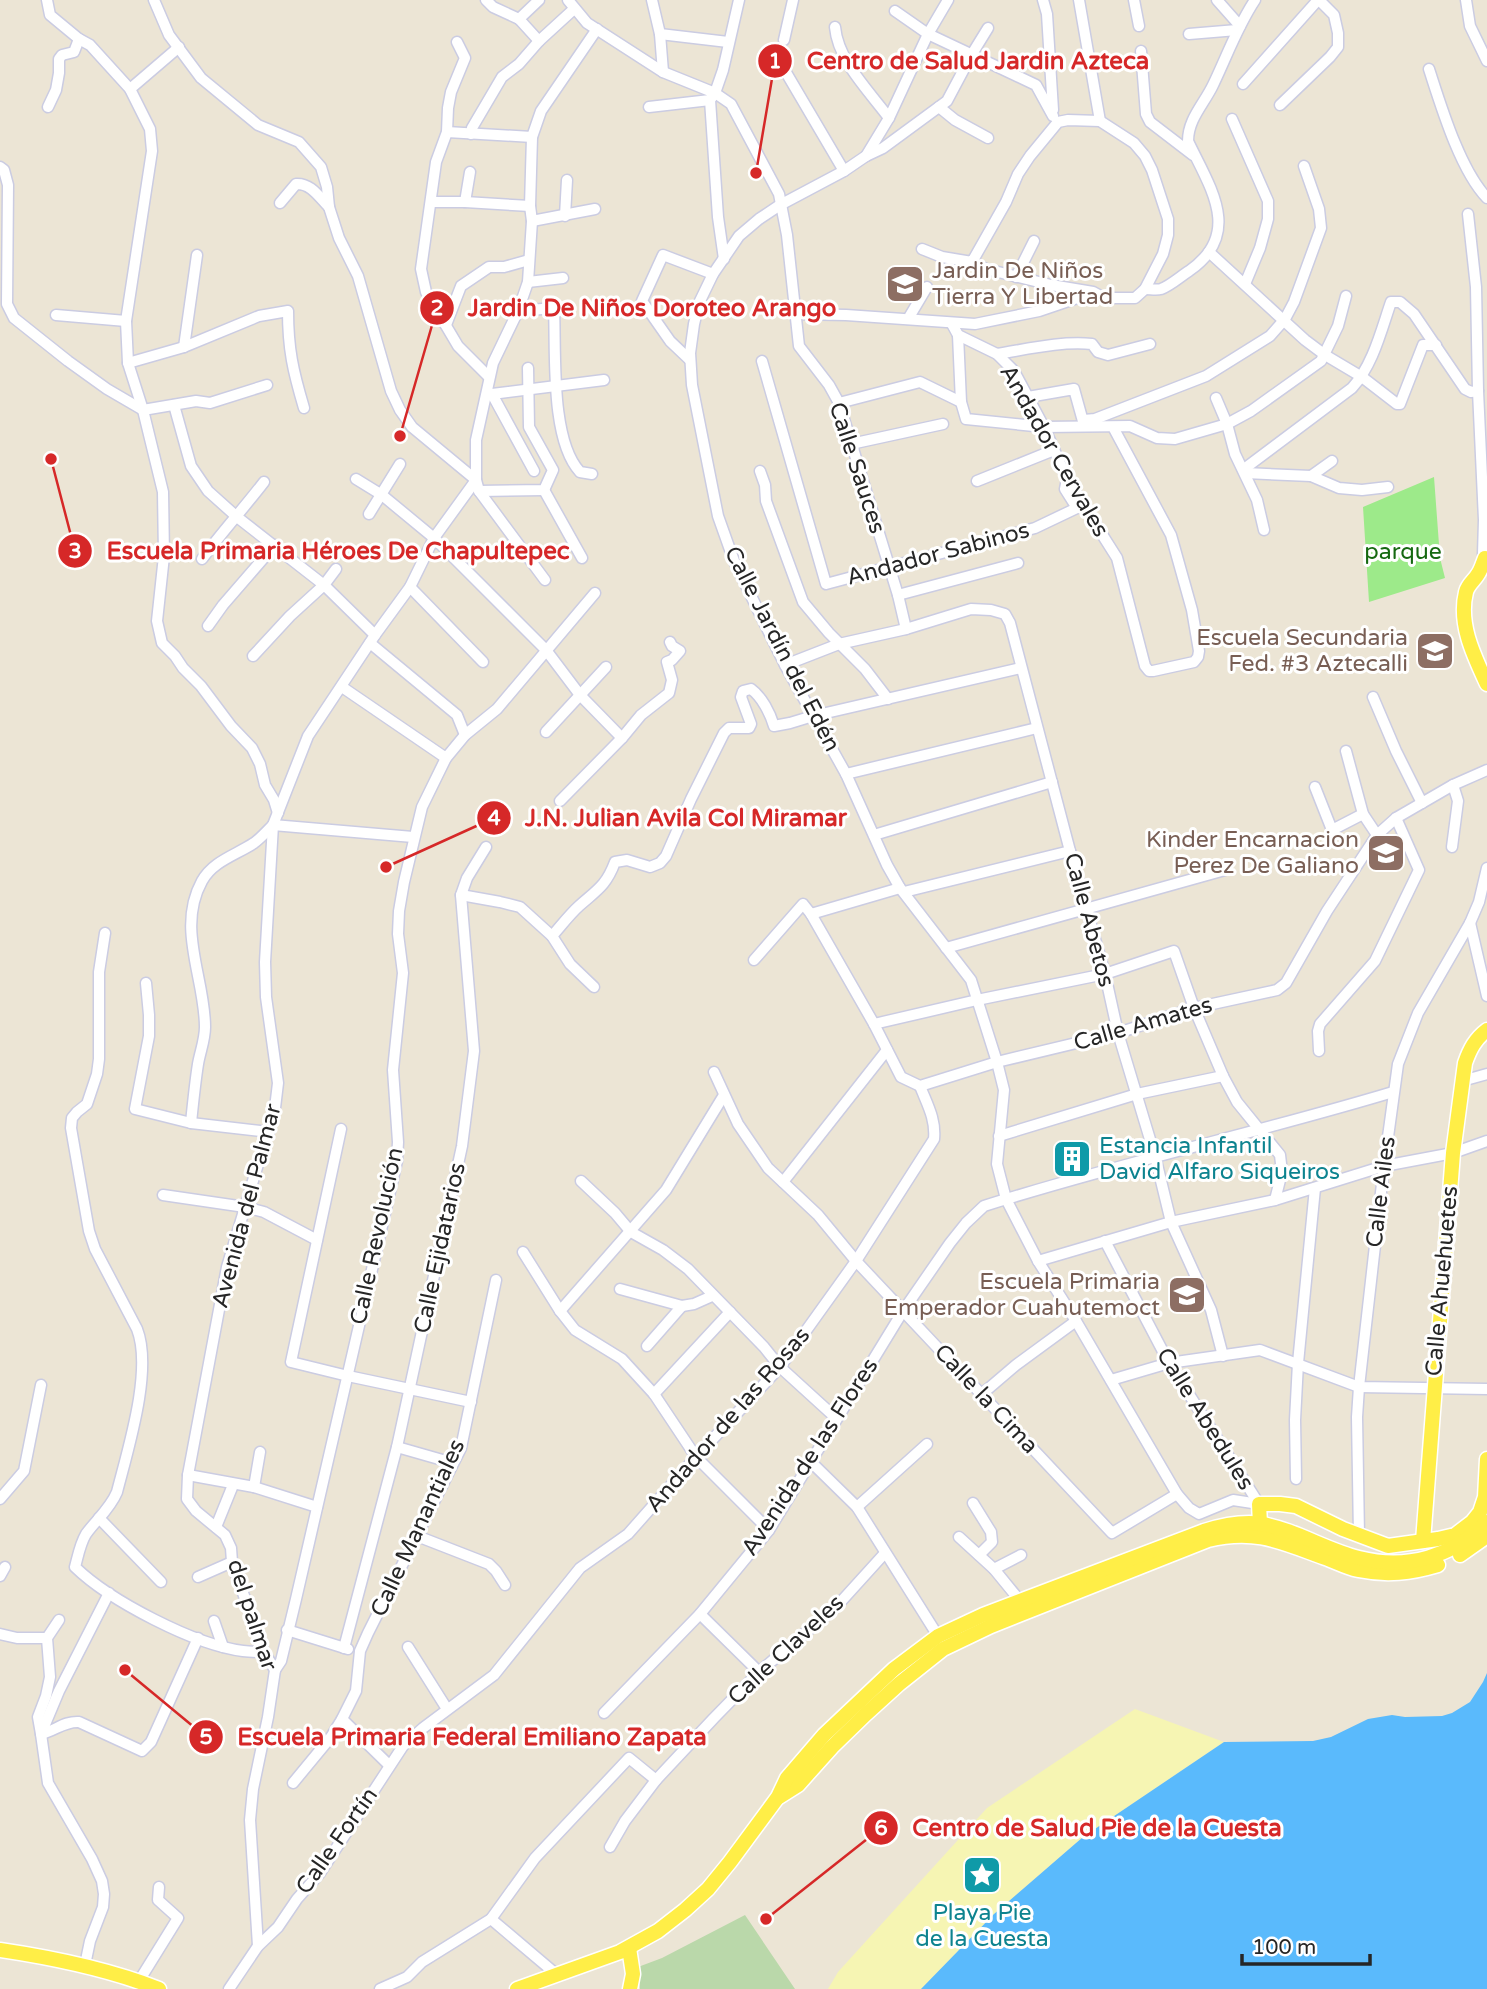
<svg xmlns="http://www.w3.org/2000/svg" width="1487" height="1989" font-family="'Varela Round',sans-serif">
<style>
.green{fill:#9dea8a}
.sand{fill:#f6f5b3}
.cemetery{fill:#bad8aa}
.water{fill:#5abafc}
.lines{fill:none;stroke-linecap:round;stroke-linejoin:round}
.minor-casing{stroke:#cbcce2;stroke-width:13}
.major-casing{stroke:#fff;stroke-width:17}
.minor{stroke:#fff;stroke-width:10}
.major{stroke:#ffee47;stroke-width:14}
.labels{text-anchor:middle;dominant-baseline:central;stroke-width:6;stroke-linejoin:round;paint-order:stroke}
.education-label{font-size:23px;fill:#785e54;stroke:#fff;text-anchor:end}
.street-label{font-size:23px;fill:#262626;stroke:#fff}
.park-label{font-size:23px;fill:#166911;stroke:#fff}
.culture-label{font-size:23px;fill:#0d838f;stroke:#fff;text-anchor:start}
.leader{fill:none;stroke:#d62828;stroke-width:2.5}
.callout-dot{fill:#d62828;stroke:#fff;stroke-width:2.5}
.mark-label{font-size:21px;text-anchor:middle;font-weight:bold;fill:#fff}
.callout-label{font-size:24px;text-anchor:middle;font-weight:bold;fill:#d62828;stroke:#fff;stroke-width:6;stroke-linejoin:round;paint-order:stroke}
</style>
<rect width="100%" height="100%" fill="#ece5d5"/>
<!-- green -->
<path class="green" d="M1434,477L1440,558L1445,578L1369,602L1363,507Z"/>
<!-- sand -->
<path class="sand" d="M1135,1709L1224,1742L1083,1837L994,1914L921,1989H828L838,1972L987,1808Z"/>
<!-- cemetery -->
<path class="cemetery" d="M745,1915L795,1989H640L638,1967L662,1958Z"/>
<!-- water -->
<path class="water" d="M1487,1673V1989H921L994,1914L1083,1837L1224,1742L1313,1741L1331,1737L1368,1719L1392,1715L1405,1717L1442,1716L1452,1713L1470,1702L1483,1682Z"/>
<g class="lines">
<defs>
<g id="minor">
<path d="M47,0L50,15L79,39L90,45L130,89L150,129L152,151L126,321L128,363L143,410L163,492L164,556L157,621L162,643L175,656L183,668L201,686L231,726L252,748L260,764L265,785L274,800L278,813"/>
<path d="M154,0L169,35L201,78L258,125L299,142L321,167L327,187L329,207L339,238L358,276L391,391L400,410L412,427L476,480L479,491L544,490L553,470L529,427L528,368"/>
<path d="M486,0L493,7L519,19L539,41"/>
<path d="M568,0L587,23L663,72L715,93L731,104L779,194L787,235L799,346L829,385L839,403L898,595L906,629"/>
<path d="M652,0L660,34L663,72"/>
<path d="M948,0L928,34L889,118L866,156L844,171L780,205L759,219L739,236L713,274L699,303L694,324L690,353L692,385L718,516L734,561L758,610L785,665L846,774L887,865L900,888L971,980L997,1062L1004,1090L997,1164L1006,1199L1038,1261L1076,1321L1177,1494L1189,1508L1199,1514L1233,1500L1259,1504"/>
<path d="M1043,0L1047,14L1053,110"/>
<path d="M1079,0L1100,121"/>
<path d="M1134,0L1139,26"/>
<path d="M1217,0L1240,26"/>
<path d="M1466,0L1470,26L1487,61"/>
<path d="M895,11L928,34L1036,85L1053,116"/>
<path d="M519,19L539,0"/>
<path d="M835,27C838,61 869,91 889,118"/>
<path d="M660,34L728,42"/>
<path d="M1189,34L1237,30"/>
<path d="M784,40L793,0"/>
<path d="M457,42L465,58L451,92L448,108L447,132L436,162L421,269L426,292L458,346L489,377"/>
<path d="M1141,51L1146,114L1150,122L1193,155"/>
<path d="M784,69L844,171"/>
<path d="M1429,69C1441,106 1460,170 1487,198"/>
<path d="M1243,84L1318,0"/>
<path d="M130,89L179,47"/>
<path d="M1280,105L1330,57L1338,47V33L1334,15L1319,0"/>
<path d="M48,107L56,90L59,73V59L62,55L74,52L79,39"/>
<path d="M649,107L710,100"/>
<path d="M939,107L955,120L988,138"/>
<path d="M1232,119L1268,201V219L1260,248L1245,284"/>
<path d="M447,132L532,137"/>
<path d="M471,134L472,128L502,77L519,64L539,41L574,9"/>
<path d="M866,156L883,148L947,101L972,54L988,28"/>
<path d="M0,167L4,170L8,185L7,304L14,318L68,361L107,389L143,410L196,401L210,403L267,385"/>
<path d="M432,202H465L530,206"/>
<path d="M465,202L470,172"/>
<path d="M280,203L296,184C311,183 319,197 329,207"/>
<path d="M1468,214L1476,287L1478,391L1484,520L1483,554L1485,558"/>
<path d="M565,216L567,180"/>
<path d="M532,221L595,209"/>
<path d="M922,249L942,257L972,262L986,269L1051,285L1093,292L1104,298H1135L1145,289L1163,254L1168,235V219L1152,170L1145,156L1134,143L1100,121L1068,120L1058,122L1030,156L1018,174L1006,202L972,262"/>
<path d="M1209,252L1305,340L1325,355L1362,377L1397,404H1400L1423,345H1436"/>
<path d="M724,259L718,217L710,100L715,93L723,70L739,0"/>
<path d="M1016,277L1034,241"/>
<path d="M528,282L563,278"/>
<path d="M1145,289C1150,289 1157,290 1161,289C1170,286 1181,276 1189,271C1244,233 1209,186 1188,141C1188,119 1204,104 1213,85C1227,56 1237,27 1255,0"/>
<path d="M518,311L554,308C556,352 550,440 580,472L592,474"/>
<path d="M795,314L846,315L975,324L1039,311L1092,293"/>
<path d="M56,315L126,321"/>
<path d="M908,319L927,287"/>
<path d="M952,324L958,335L997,354L1014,371L1044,427L1067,479L1117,558L1145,666L1149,671H1153L1194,662L1198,657L1199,651L1192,610L1171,535L1113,427"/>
<path d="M446,325L461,286L489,267H504L529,260"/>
<path d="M958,335L961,402L966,419L1044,427L1130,426L1157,438L1175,439L1227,424L1251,411L1321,361L1338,326L1346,296"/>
<path d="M184,347L197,255"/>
<path d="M997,354C1028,349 1061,341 1092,344L1098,352L1108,355L1150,344"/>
<path d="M690,360L670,341L642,301L663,255L713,274"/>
<path d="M762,361L826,584L1035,528L1077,508L1065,489L1067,479"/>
<path d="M128,363L184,347L259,316L288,311C288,349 293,371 304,408"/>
<path d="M487,393L492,394L604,380"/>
<path d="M492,394L534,471"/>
<path d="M1028,397L1074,389L1084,425"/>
<path d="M1216,398L1227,424L1235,454L1257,500L1264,530"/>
<path d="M839,403L920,382L961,402"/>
<path d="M174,405L191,466L208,491L237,517L324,585L375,635"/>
<path d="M1084,420L1095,419L1206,376L1270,336L1285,319L1294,302L1321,228L1319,209L1304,166"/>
<path d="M851,444L943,424"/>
<path d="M1244,469L1352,388C1373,365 1381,331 1391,302H1400L1414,314L1465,389L1471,392L1478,391"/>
<path d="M760,471L765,485L766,501L803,602L829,633L865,669L888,699"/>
<path d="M1245,473L1311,476L1339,488L1362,490L1388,487"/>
<path d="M1311,476L1332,461"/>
<path d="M356,479L382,495L434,538L546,650L580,695L622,738"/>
<path d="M977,481L1054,450"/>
<path d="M544,490L582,558"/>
<path d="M479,491L545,580"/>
<path d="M369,514L400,464"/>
<path d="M202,559C222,532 244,508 264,482"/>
<path d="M410,587L483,662"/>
<path d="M898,595L1018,563"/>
<path d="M208,626L223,605L275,545"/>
<path d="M370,643L457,715L465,735"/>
<path d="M253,656L290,616L324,585L336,569"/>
<path d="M785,665L839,644L906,629L971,609L991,610L1005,614L1010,623L1070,851L1105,974L1118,1033L1155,1156L1171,1222L1211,1310L1223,1356"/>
<path d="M342,687L446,758"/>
<path d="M1373,697L1396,751L1422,803"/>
<path d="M546,732L606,667"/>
<path d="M1346,751L1363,814L1377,835"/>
<path d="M846,774L1037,728"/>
<path d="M1315,787L1332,830L1363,814"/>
<path d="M560,801L622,738L641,715L669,693L672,680L667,662L672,660L680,651L672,646L670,642"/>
<path d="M874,835L1052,782"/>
<path d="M1452,847L1458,801L1453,785"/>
<path d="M904,892L1070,851"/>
<path d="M461,895L500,902L520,907L552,936L570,964L594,987"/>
<path d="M811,914L900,888"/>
<path d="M1470,923L1487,996"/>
<path d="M105,933L99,972V1059L97,1074L87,1104L77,1112L72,1118L71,1128L89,1231L95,1249L137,1329C153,1370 128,1449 117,1492C110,1509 96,1520 86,1534C80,1544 78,1556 75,1567C110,1601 195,1645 243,1651C250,1652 257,1652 264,1652"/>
<path d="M552,936C561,926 569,915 579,906C597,890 606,886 615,862L627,860L650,867L660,863L666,856L691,799L724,733L729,728H749L751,724L741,697L743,691L751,689C762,697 770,713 774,726L790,723L813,716L1021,668"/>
<path d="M946,948L1225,870"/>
<path d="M754,960L803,904L811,914L874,1024L901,1077L920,1086L997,1062L1118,1033L1194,1008L1277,990L1286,983L1327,911L1377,835L1396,818L1453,785L1487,770"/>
<path d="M146,983L149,1015V1036L135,1109L191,1123L269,1132"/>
<path d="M874,1024L977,1000L1105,974L1174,951L1194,1008L1223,1076L1237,1102L1280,1155L1282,1172L1275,1200"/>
<path d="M1319,1051L1318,1031L1320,1024L1375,961L1419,870L1396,818"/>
<path d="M714,1072L738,1124L768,1168L818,1215L856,1261L1112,1533L1177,1494"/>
<path d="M1462,1081L1487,1074"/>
<path d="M191,1123C193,1103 195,1083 198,1064C200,1052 205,1040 205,1027C205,978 176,928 202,881C213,861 236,855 254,843C261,838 267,831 273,825L413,837"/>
<path d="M341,1129L291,1362L348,1376L471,1402"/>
<path d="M999,1136L1137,1094L1223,1076"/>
<path d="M581,1181L615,1213L631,1232L663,1250L688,1269L764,1347L780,1367L836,1418"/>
<path d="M783,1182L887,1050"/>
<path d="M163,1195L245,1207L264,1212L317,1240"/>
<path d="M1105,1241L1169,1363L1259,1504"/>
<path d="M523,1252L560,1311L575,1330L622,1359L654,1394L696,1457L769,1530"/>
<path d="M1038,1261L1171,1222L1275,1200L1384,1166L1453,1153L1487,1141"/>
<path d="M620,1289L682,1306L694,1304L712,1296"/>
<path d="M560,1311L666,1190L724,1095"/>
<path d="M647,1346L682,1306"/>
<path d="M1111,1380L1169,1363L1260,1350L1359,1387L1487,1389"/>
<path d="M654,1394L730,1312"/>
<path d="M982,1394L1016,1365L1076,1321"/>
<path d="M397,1447L453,1463"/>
<path d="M811,1462L857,1507L938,1636"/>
<path d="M188,1475L254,1487L317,1507"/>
<path d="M1296,1479L1295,1420L1298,1363L1315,1188"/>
<path d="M254,1487L260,1452"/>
<path d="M0,1499L24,1471L41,1385"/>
<path d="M973,1503L991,1532L992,1542L979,1555"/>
<path d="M857,1507L927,1444"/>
<path d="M99,1518L161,1582"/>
<path d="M216,1527L233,1485"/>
<path d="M417,1536L489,1564L496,1571L505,1585"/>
<path d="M1359,1536L1357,1417L1359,1387L1384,1166L1398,1064L1418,1013L1470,923L1479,902L1487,868"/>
<path d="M959,1537L994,1569L1021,1602"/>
<path d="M994,1569L1021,1555"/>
<path d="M0,1576L5,1567"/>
<path d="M198,1577L232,1562"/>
<path d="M700,1614L759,1672"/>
<path d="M59,1620L47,1638L50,1677L46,1696L38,1717L41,1734C55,1731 64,1721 79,1722L142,1751L151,1742L198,1638"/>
<path d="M214,1621L223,1647"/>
<path d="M287,1630L348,1649"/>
<path d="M0,1634L17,1638H47"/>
<path d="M408,1647L447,1709"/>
<path d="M344,1648L397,1447L462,1146L474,1051L461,895L467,878L486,847"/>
<path d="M275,1670L281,1661L296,1599L397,1161L398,1142L393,1070L403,973L398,934L399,911L404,882L422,807L446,758L465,735L497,709L595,593"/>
<path d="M604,1713L700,1614L769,1530L903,1311L950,1243L966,1223L984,1206C1119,1163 1257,1133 1393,1092"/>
<path d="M342,1719L389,1765"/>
<path d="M293,1783L331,1737L342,1719L356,1691L360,1651L368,1633L461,1448L496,1280"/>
<path d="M610,1847L625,1821L656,1780L714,1718L759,1672L837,1606L885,1553"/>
<path d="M491,1919L556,1974"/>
<path d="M258,1946L250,1820L253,1789L268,1717L275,1670L264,1652L232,1562L231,1548L225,1535L196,1511L187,1499L188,1475L227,1267L275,1108L278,1083L266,997L265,962L273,825L308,736L375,635L410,587L434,538L476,480V440L493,363L518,311L528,282L532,221L530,206L532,137L541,111L597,29"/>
<path d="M85,1965L90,1941L103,1907L104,1894L102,1881L92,1859L48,1783L41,1734L59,1691L109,1593"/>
<path d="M139,1981L178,1918L158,1900L159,1887"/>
<path d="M229,1989L258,1946L278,1927L297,1899L320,1873L403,1746L423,1728L494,1675L580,1568L628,1534L696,1457L780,1367L856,1261L934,1139C936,1119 927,1104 920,1086"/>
<path d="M380,1989L407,1977L422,1962L491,1919L535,1858L629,1758L656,1780"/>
</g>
<g id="major">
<path d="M1487,559L1485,558C1483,563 1481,570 1478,574C1474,581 1468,584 1466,592C1458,624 1474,656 1487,684"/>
<path d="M1260,1524L1259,1504H1280L1296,1506L1343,1529L1388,1546L1438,1539L1455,1535L1472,1522L1480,1512L1485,1497L1487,1459"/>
<path d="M1423,1541L1453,1153L1465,1063C1470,1049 1475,1039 1487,1030"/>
<path d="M1460,1555L1487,1536"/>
<path d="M779,1797L798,1785L832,1747L866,1714L899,1684L943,1649L991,1626L1208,1540C1257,1528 1283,1543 1328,1559C1338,1563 1348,1568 1358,1570C1387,1576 1411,1573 1438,1565"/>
<path d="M629,1948L633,1974L630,1989"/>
<path d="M0,1950C54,1958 108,1969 159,1989"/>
<path d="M517,1989L620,1952L658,1931L685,1910L708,1889L730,1862L778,1797L787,1778L824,1735L894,1669L938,1636L983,1615L1204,1531C1223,1525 1242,1521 1262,1524C1296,1530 1326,1550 1359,1558C1407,1570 1452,1557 1487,1522"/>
</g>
</defs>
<!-- minor casing -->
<use href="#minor" class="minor-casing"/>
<!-- major casing -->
<use href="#major" class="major-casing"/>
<!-- minor -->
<use href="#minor" class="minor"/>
<!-- major -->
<use href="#major" class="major"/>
</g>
<!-- icons -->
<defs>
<symbol id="school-square" viewBox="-11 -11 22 22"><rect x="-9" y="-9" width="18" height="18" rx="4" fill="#8d6e63" stroke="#fff"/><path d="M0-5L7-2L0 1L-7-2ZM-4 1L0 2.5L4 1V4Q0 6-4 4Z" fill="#fff"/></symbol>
<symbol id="building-square" viewBox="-11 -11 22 22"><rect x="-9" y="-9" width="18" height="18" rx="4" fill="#0f9aa8" stroke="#fff"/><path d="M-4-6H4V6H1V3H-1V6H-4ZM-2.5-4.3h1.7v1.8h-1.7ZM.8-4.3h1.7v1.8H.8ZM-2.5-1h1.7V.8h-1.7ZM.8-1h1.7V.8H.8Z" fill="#fff"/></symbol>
<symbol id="sight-square" viewBox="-11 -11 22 22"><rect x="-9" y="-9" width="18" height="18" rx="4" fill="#0f9aa8" stroke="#fff"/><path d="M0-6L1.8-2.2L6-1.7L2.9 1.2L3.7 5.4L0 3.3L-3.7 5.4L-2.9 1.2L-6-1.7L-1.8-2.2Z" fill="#fff"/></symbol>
</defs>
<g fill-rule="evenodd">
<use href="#school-square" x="883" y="262" width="44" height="44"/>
<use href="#school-square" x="1413" y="629" width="44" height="44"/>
<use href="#school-square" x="1364" y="831" width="44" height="44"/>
<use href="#building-square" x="1050" y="1137" width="44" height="44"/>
<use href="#school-square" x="1165" y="1273" width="44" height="44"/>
<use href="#sight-square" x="960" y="1853" width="44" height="44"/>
</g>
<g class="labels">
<!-- education labels -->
<g class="education-label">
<text x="932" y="271" text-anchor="start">Jardin De Niños<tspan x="932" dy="26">Tierra Y Libertad</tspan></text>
<text x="1408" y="638">Escuela Secundaria<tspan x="1408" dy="26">Fed. #3 Aztecalli</tspan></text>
<text x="1359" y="840">Kinder Encarnacion<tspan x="1359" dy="26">Perez De Galiano</tspan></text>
<text x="1160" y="1282">Escuela Primaria<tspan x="1160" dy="26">Emperador Cuahutemoct</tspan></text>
</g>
<!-- street labels -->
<g class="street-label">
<text transform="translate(1054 451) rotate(60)">Andador Cervales</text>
<text transform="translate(857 468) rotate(72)">Calle Sauces</text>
<text transform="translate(938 554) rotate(-15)">Andador Sabinos</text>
<text transform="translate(782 649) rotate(63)">Calle Jardín del Edén</text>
<text transform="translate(1089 920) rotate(75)">Calle Abetos</text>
<text transform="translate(1143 1024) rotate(-16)">Calle Amates</text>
<text transform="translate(1381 1192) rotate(-83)">Calle Ailes</text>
<text transform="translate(247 1206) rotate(-75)">Avenida del Palmar</text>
<text transform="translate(377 1236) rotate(-78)">Calle Revolución</text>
<text transform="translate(440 1248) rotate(-78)">Calle Ejidatarios</text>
<text transform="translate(1442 1281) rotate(-85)">Calle Ahuehuetes</text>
<text transform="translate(986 1399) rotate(47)">Calle la Cima</text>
<text transform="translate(1205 1419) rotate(58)">Calle Abedules</text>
<text transform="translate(728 1420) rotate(-49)">Andador de las Rosas</text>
<text transform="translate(810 1457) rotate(-57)">Avenida de las Flores</text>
<text transform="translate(418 1528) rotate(-65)">Calle Manantiales</text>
<text transform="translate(252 1615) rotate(72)">del palmar</text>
<text transform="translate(786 1650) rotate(-43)">Calle Claveles</text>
<text transform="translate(337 1841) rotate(-55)">Calle Fortín</text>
</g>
<!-- park labels -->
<g class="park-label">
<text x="1403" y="552">parque</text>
</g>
<!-- culture labels -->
<g class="culture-label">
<text x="1099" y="1146">Estancia Infantil<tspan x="1099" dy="26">David Alfaro Siqueiros</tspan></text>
<text x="982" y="1913" text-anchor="middle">Playa Pie<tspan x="982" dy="26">de la Cuesta</tspan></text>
</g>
</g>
<!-- callouts -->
<path class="leader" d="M756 173L775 61M400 436L437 308M51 459L75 551M386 867L494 818M125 1670L206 1737M766 1919L881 1828"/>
<g class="callout-dot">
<circle cx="756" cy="173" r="7"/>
<circle cx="400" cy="436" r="7"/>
<circle cx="51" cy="459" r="7"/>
<circle cx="386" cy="867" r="7"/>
<circle cx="125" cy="1670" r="7"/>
<circle cx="766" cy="1919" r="7"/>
<circle cx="775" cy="61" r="18"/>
<circle cx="437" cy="308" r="18"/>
<circle cx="75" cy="551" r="18"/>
<circle cx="494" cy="818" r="18"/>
<circle cx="206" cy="1737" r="18"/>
<circle cx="881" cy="1828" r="18"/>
</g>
<g class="mark-label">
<text x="775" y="68">1</text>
<text x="437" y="315">2</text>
<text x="75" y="558">3</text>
<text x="494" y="825">4</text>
<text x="206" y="1744">5</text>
<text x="881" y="1835">6</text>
</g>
<g class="callout-label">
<text x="978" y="69">Centro de Salud Jardin Azteca</text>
<text x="652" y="316">Jardin De Niños Doroteo Arango</text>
<text x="338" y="559">Escuela Primaria Héroes De Chapultepec</text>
<text x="686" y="826">J.N. Julian Avila Col Miramar</text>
<text x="472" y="1745">Escuela Primaria Federal Emiliano Zapata</text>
<text x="1097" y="1836">Centro de Salud Pie de la Cuesta</text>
</g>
<!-- scale -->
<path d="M1242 1954v10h128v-10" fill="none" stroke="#262626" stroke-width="3.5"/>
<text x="1252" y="1954" font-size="21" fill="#262626" stroke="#ffffff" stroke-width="5" paint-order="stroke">100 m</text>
</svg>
